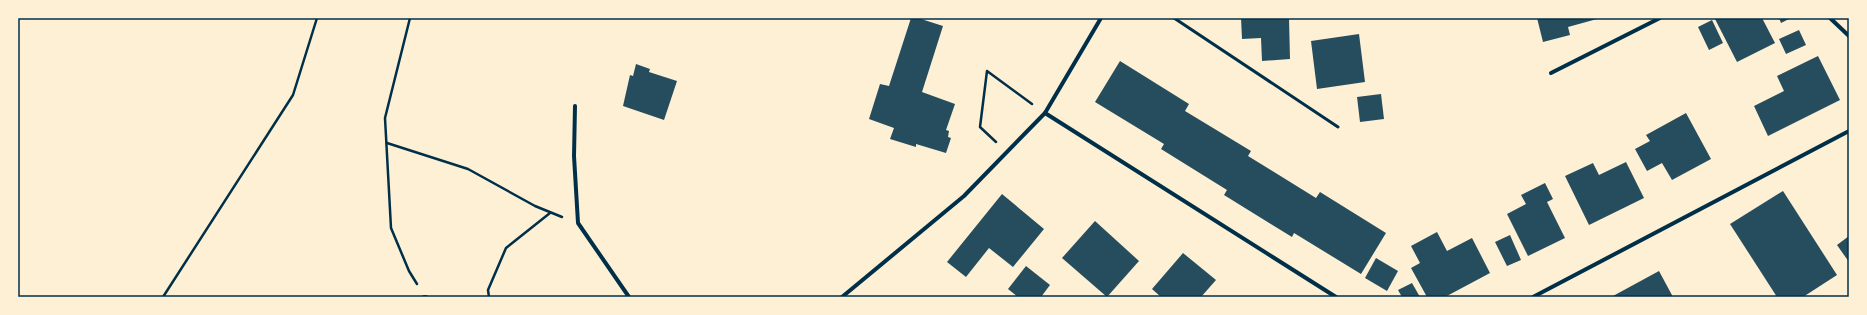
<svg xmlns="http://www.w3.org/2000/svg" width="1867" height="315" font-family="Roboto,sans-serif">
<style>
.building{fill:#264d5e}
.lines{fill:none;stroke-linecap:round;stroke-linejoin:round}
.path{stroke:#003049;stroke-width:2.5}
.service{stroke:#003049;stroke-width:3}
.minor{stroke:#003049;stroke-width:4}
.neatline{fill:none;stroke:#003049;stroke-width:1.5}
</style>
<rect width="100%" height="100%" fill="#fdf0d5"/>
<!-- building -->
<g class="building">
<path d="M911,18H918L943,26L922,92L955,104L946,130L949,131L948,137L951,138L946,153L916,144V147L890,139L894,128L869,119L880,84L889,86Z"/>
<path d="M1241,18H1289L1290,59L1262,61L1261,38L1242,39Z"/>
<path d="M1537,18H1597V19L1568,27L1570,35L1543,42Z"/>
<path d="M1717,18H1762L1775,43L1737,62L1715,19Z"/>
<path d="M1779,18H1791L1781,23Z"/>
<path d="M1712,20L1723,43L1709,50L1698,27Z"/>
<path d="M1799,30L1806,45L1786,54L1779,39Z"/>
<path d="M1359,34L1365,82L1317,89L1311,41Z"/>
<path d="M1818,56L1840,100L1768,136L1754,106L1784,91L1777,76Z"/>
<path d="M1120,61L1189,104L1185,111L1251,151L1248,156L1316,198L1320,192L1386,233L1361,274L1294,233L1292,237L1224,195L1227,190L1161,149L1164,144L1095,102Z"/>
<path d="M636,64L650,69L649,72L677,81L664,120L623,106L630,75L633,76Z"/>
<path d="M1381,94L1384,119L1360,122L1357,97Z"/>
<path d="M1686,113L1711,159L1672,180L1662,163L1647,171L1635,149L1650,141L1646,135Z"/>
<path d="M1626,162L1644,198L1589,225L1565,176L1593,163L1599,175Z"/>
<path d="M1545,183L1553,199L1547,202L1565,238L1528,256L1507,214L1526,204L1521,195Z"/>
<path d="M1783,191L1837,275L1803,297H1777L1730,224Z"/>
<path d="M1002,194L1044,229L1013,267L989,248L966,277L947,262Z"/>
<path d="M1095,221L1139,261L1107,297L1062,258Z"/>
<path d="M1437,232L1447,251L1472,238L1490,273L1445,297H1427L1411,268L1420,263L1411,246Z"/>
<path d="M1510,235L1521,260L1507,266L1495,242Z"/>
<path d="M1849,236V262L1837,245Z"/>
<path d="M1183,253L1216,280L1201,297H1161L1152,289Z"/>
<path d="M1376,258L1398,271L1387,291L1365,278Z"/>
<path d="M1026,266L1050,285L1041,297H1018L1008,289Z"/>
<path d="M1659,271L1673,297H1613V296Z"/>
<path d="M1412,283L1420,297H1402L1398,290Z"/>
</g>
<g class="lines">
<!-- path -->
<g class="path">
<path d="M410,18L385,118L391,228L409,271L417,284"/>
<path d="M996,142L980,127L987,71L1032,104"/>
<path d="M387,143L468,169L535,206L562,217"/>
<path d="M163,297L293,95L317,18"/>
<path d="M489,297L488,290L506,248L550,213"/>
</g>
<!-- service -->
<path class="service" d="M1174,18L1338,127"/>
<!-- minor -->
<g class="minor">
<path d="M1830,18L1849,36"/>
<path d="M1551,73L1660,18"/>
<path d="M575,106L574,156L578,223L629,297"/>
<path d="M1045,113L1336,297"/>
<path d="M424,297H426"/>
<path d="M842,297L964,196L1045,113L1101,18"/>
<path d="M1533,297L1849,131"/>
</g>
</g>
<!-- border -->
<rect width="1867" height="315" fill="none" stroke="#fdf0d5" stroke-width="38"/>
<rect x="19" y="19" width="1829" height="277" class="neatline"/>
</svg>
